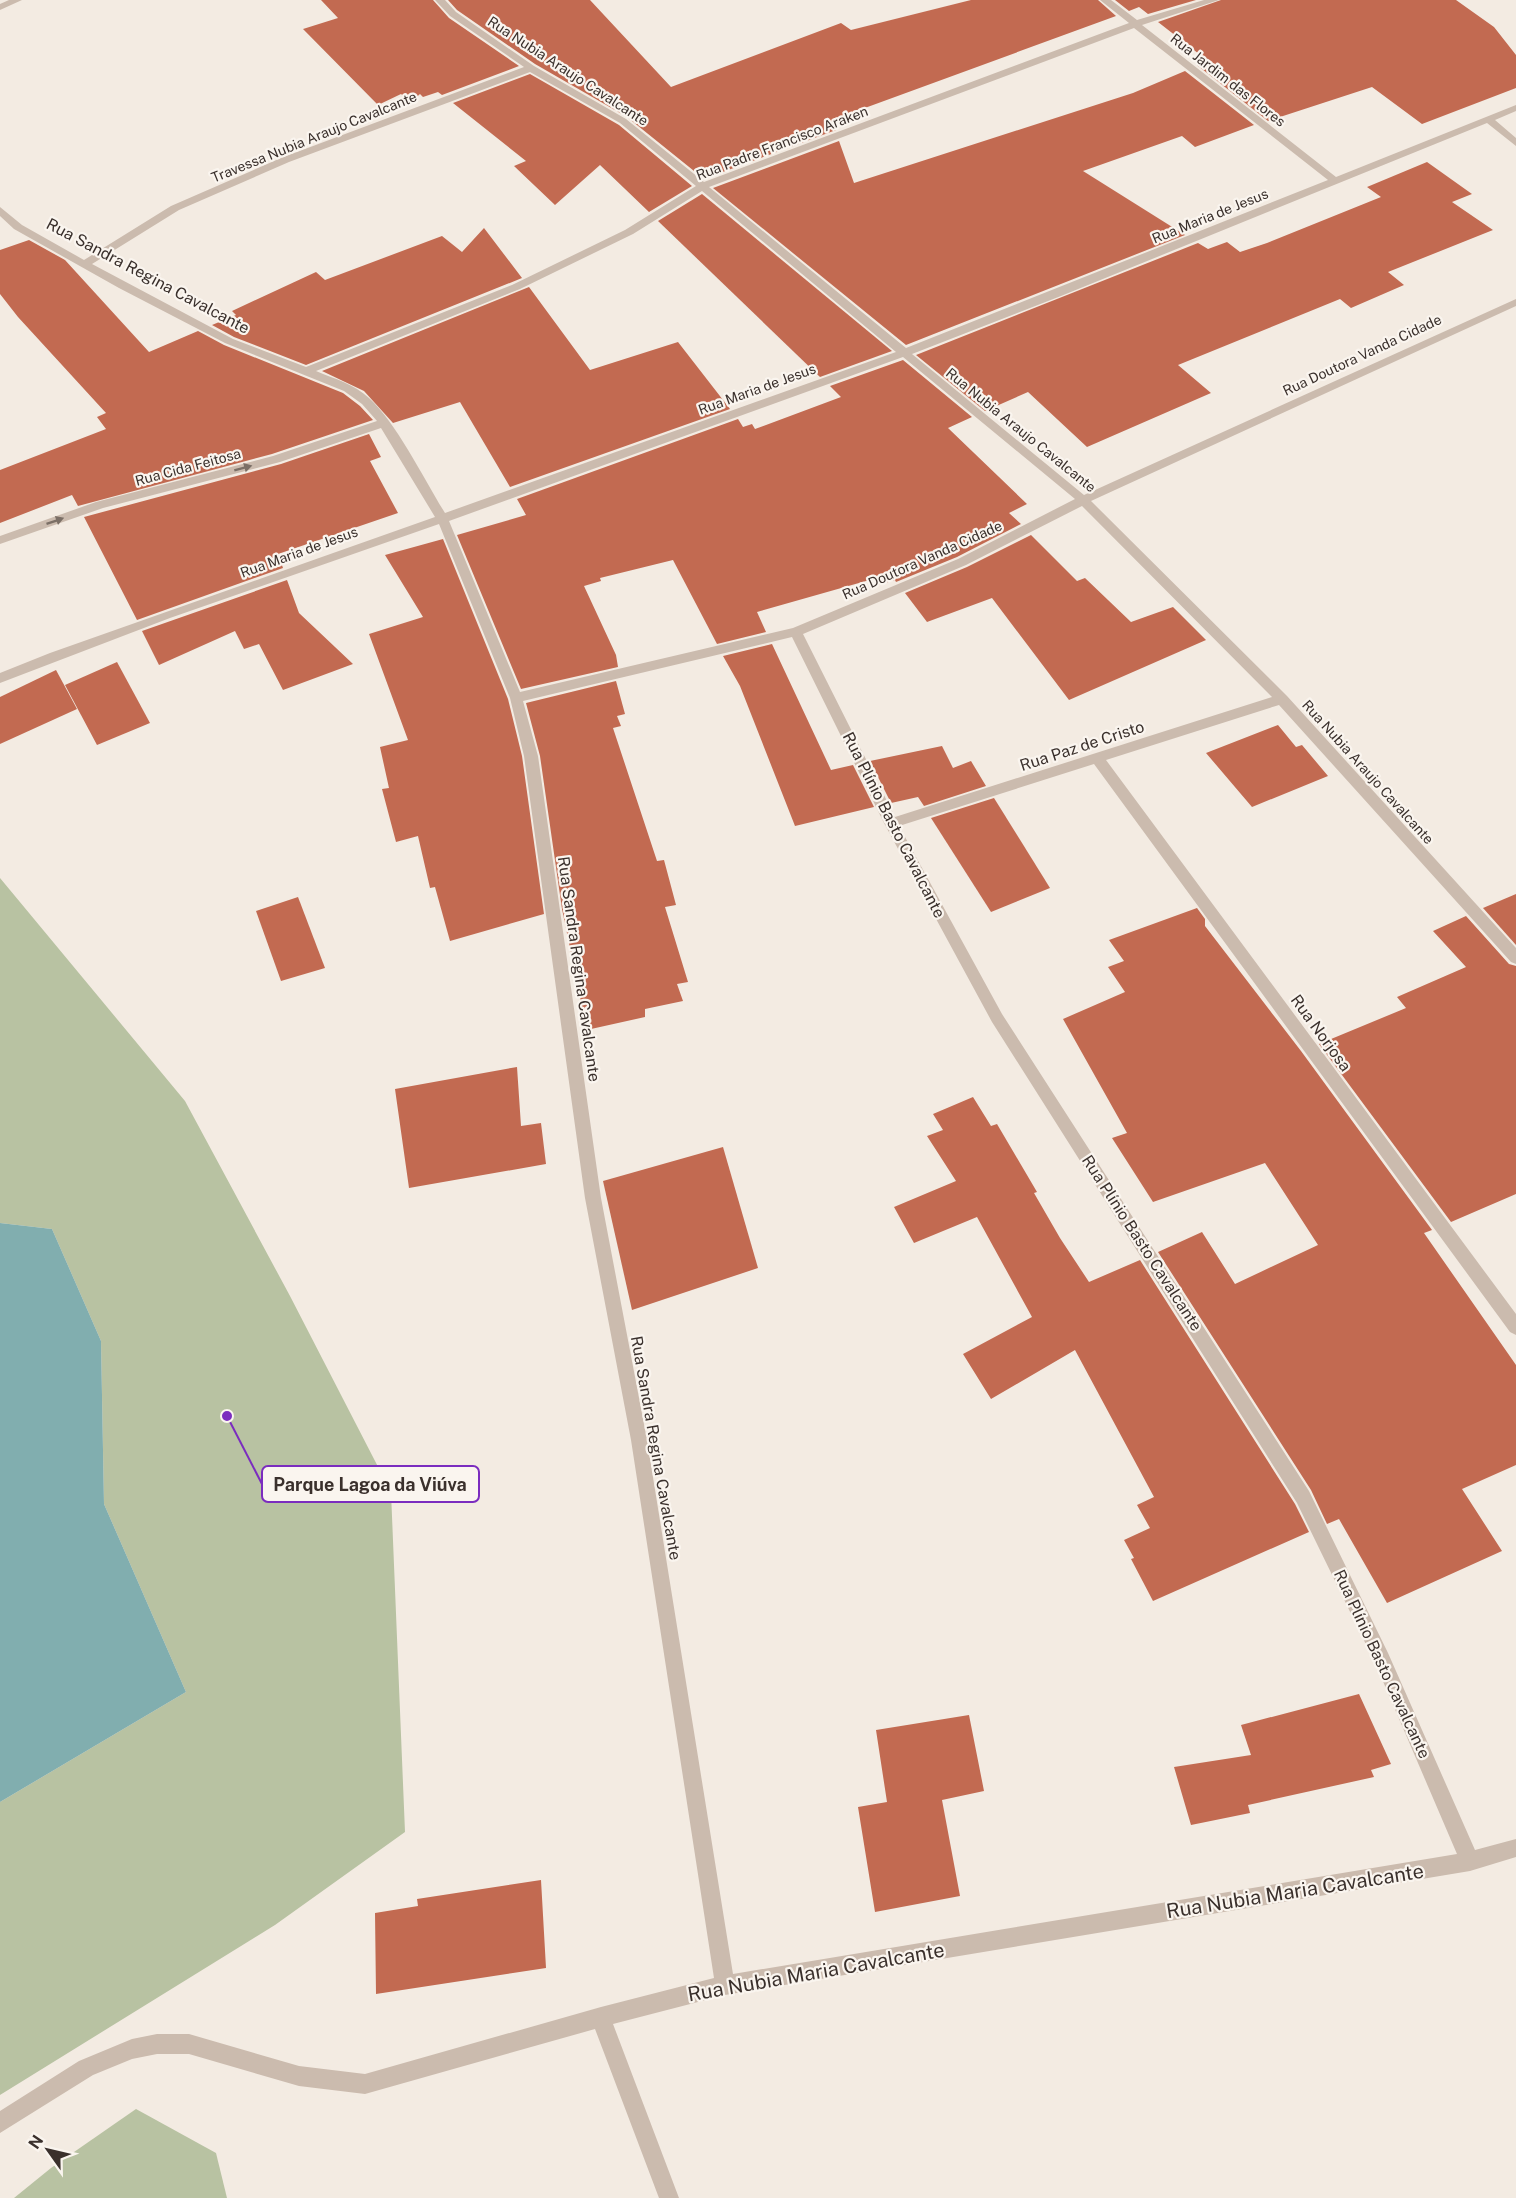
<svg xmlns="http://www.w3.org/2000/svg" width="1516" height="2198" font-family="'Public Sans',sans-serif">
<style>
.green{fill:#b8c2a2}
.water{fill:#81aeaf}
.building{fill:#c26a51}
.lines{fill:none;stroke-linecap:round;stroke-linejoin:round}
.minor{fill:#cbbbae;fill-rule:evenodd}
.oneway{fill:#7b6f66}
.labels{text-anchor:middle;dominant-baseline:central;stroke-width:4.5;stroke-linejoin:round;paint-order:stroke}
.far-street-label{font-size:14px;fill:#3a302c;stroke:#faf5ef}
.street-label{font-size:16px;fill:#3a302c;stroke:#faf5ef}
.near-street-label{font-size:20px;fill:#3a302c;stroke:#faf5ef}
.leader{fill:none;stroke:#7b2cbf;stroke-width:2}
.callout-dot{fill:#7b2cbf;stroke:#faf5ef;stroke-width:2}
.callout{fill:#faf5ef;stroke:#7b2cbf;stroke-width:2}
.callout-label{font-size:18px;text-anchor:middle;font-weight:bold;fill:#3a302c}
</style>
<rect width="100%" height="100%" fill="#f3ebe2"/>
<!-- green -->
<g class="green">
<path d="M0,878L185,1101L290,1296L391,1492L405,1832L275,1925L0,2095V1802L186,1692L104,1504L101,1341L52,1229L0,1223Z"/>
<path d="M136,2109L216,2153L227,2198H14L51,2168Z"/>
</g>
<!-- water -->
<path class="water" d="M0,1223L52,1229L101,1341L104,1504L186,1692L0,1802Z"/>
<!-- building -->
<g class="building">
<path d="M321,0H433L449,18L519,66L442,95L438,92L423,97L420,94L411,102L401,94L378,105L303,29L338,18Z"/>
<path d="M448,0H590L671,87L841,23L851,30L971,0H1098L1116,16L832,120L836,130L704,179L627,117L535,64L457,10Z"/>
<path d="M1115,0H1196L1148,14L1139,7L1129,11Z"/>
<path d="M1221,0H1456L1494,27L1516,55V88L1422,124L1372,87L1268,121L1197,65L1208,61L1158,22Z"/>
<path d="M1185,71L1254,125L1195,147L1182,136L1083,171L1185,235L906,345L713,188L839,141L854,183L1133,93Z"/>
<path d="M530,74L619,125L692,186L649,212L600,165L555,205L514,166L526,161L453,103Z"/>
<path d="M1427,162L1472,194L1452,202L1493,230L1388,272L1404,285L1351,308L1340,299L1178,365L1211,393L1087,447L1028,392L985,411L916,355L1198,243L1208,249L1227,242L1240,252L1267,243L1381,197L1367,187Z"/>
<path d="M702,194L892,351L820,377L658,221Z"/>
<path d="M484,228L522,278L306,365L234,337L212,325L236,315L232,311L316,272L325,280L442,236L462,252Z"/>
<path d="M29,240L65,260L149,352L198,331L224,345L343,393L360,406L373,420L272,454L78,506L72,495L0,523V470L106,429L97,417L106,413L18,317L0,294V250Z"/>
<path d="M529,287L590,370L678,342L730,409L510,487L460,402L393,423L364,391L322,371Z"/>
<path d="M903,360L972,417L948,428L1027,504L1009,513L1021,524L957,557L896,582L895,580L878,585L873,579L757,612L766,632L717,644L673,560L600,578L601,581L584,586L616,655L618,667L521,689L457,535L526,515L517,499L738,419L743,427L752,424L755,429L841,397L830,386Z"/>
<path d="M369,434L381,457L370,461L398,513L278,554L283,568L137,620L84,517L281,464Z"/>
<path d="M1031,535L1077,581L1085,578L1131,622L1173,607L1206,640L1069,700L992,598L927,622L905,593L967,567Z"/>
<path d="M443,539L508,699L522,756L544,914L450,941L435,887L430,888L418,836L396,842L382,789L389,788L380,747L408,740L369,634L423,617L385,555Z"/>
<path d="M287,580L299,613L353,664L283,690L259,644L244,649L235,631L159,665L142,631Z"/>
<path d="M772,644L831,770L853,765L874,807L795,826L740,686L723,656Z"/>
<path d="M117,662L150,723L97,745L65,685Z"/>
<path d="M56,670L77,709L0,744V697Z"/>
<path d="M616,681L625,714L617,716L621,726L613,728L657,861L664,860L676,905L665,907L688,982L677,984L683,1001L645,1009V1017L591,1029L589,1020L585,1021L562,909L540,756L526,703Z"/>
<path d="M1278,725L1296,747L1302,745L1328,776L1252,807L1206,753Z"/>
<path d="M942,746L953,768L971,761L986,786L924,806L918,797L891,803L870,761Z"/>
<path d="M994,798L1050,888L991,912L931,818Z"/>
<path d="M1516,894V945L1483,908Z"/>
<path d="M298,897L325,968L281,981L256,911Z"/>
<path d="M1197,908L1205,919V926L1301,1051L1432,1230L1424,1233L1516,1365V1465L1462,1489L1502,1551L1387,1603L1339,1519L1327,1524L1311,1490L1158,1252L1202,1232L1235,1284L1318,1245L1265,1163L1153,1202L1112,1138L1127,1133L1063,1019L1125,992L1108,967L1124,961L1109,940Z"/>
<path d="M1466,916L1509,964L1516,966V1194L1451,1222L1319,1044L1406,1008L1397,997L1466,967L1433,931Z"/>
<path d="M517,1067L521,1126L541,1123L546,1164L409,1188L395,1089Z"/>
<path d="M973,1097L991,1126L997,1124L1037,1192L1034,1193L1060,1238L1089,1282L1140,1260L1295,1504L1309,1532L1153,1601L1131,1559L1134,1558L1124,1540L1150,1528L1137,1505L1154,1497L1075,1350L991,1399L963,1354L1032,1317L977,1217L914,1243L894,1207L956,1181L927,1136L943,1130L933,1114Z"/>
<path d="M723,1147L758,1268L632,1310L603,1181Z"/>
<path d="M1359,1694L1391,1764L1371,1770L1374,1777L1248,1805L1250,1813L1191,1825L1174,1767L1251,1755L1241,1725Z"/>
<path d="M969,1715L984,1791L942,1800L960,1896L875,1912L858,1807L887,1802L876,1730Z"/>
<path d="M541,1880L546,1968L376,1994L375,1913L418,1906L417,1899Z"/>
</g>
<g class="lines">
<!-- minor -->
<g class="minor">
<path d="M9,0H22L0,10V4Z"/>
<path d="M435,0H445L456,12L534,66L626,119L704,182L1129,23L1100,0H1111L1137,20L1204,0H1219L1142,25L1336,177L1516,105V111L1495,120L1516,138V146L1487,123L1061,296L912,354L1084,495L1516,299V306L1091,501L1287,696L1516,948V964L1511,962L1279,705L1106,760L1516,1314V1335L1510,1332L1094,764L899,826L1002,1014L1309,1491L1388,1653L1475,1850L1516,1839V1857L1470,1871L725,1995L613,2024L679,2198H659L595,2029L365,2094L299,2086L189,2054H157L132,2059L93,2075L0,2133V2111L79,2061L132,2039L157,2034H189L299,2066L365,2074L601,2007L714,1978L631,1440L585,1198L524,756L510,698L439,524L170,618L0,683V673L50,653L435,517L381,428L280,462L103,508L0,544V536L96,502L273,456L377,421L362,404L344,391L225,343L119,288L14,229L0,216V207L22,225L84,260L171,206L281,158L524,67L450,16ZM1134,28L1328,180L906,348L709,187ZM530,72L620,123L696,186L625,230L512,285L306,367L233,339L92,264L179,210L289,162ZM702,191L896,352L445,513C425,481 396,422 369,398C354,384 335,379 316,371L520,289L633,234ZM903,357L1075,499L958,559L793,628L520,692L449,521ZM1082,506L1272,697L895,817L803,634L966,565ZM792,637L884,823L992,1022L1297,1503L1376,1665L1457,1854L733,1974L647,1440L601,1198L538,756L523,701Z"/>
</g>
</g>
<!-- one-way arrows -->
<defs><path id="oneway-solid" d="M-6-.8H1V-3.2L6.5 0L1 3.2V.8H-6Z" transform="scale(1.5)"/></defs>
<g class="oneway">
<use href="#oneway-solid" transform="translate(243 468) rotate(-15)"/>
<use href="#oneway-solid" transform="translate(55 521) rotate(-19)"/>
</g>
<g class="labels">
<!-- far-street labels -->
<g class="far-street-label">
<text transform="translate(568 71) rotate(33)">Rua Nubia Araujo Cavalcante</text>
<text transform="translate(1228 80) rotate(38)">Rua Jardim das Flores</text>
<text transform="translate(314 137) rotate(-22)">Travessa Nubia Araujo Cavalcante</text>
<text transform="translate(782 143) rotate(-21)">Rua Padre Francisco Araken</text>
<text transform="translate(1210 216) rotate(-22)">Rua Maria de Jesus</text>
<text transform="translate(1362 355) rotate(-25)">Rua Doutora Vanda Cidade</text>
<text transform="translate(757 389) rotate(-20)">Rua Maria de Jesus</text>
<text transform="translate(1021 430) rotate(39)">Rua Nubia Araujo Cavalcante</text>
<text transform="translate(188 467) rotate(-15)">Rua Cida Feitosa</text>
<text transform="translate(299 552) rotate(-20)">Rua Maria de Jesus</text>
<text transform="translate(922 560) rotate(-24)">Rua Doutora Vanda Cidade</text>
<text transform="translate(1368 772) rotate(48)">Rua Nubia Araujo Cavalcante</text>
</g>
<!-- street labels -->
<g class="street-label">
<text transform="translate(148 276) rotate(28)">Rua Sandra Regina Cavalcante</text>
<text transform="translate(1082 746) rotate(-18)">Rua Paz de Cristo</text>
<text transform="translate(894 825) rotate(63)">Rua Plínio Basto Cavalcante</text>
<text transform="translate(579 969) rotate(82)">Rua Sandra Regina Cavalcante</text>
<text transform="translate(1321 1033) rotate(54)">Rua Norjosa</text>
<text transform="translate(1142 1243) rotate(57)">Rua Plínio Basto Cavalcante</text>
<text transform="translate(656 1448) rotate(80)">Rua Sandra Regina Cavalcante</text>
<text transform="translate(1382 1664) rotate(65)">Rua Plínio Basto Cavalcante</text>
</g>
<!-- near-street labels -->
<g class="near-street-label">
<text transform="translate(1295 1891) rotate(-9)">Rua Nubia Maria Cavalcante</text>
<text transform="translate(816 1972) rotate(-10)">Rua Nubia Maria Cavalcante</text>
</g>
</g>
<!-- callouts -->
<path class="leader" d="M227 1416L262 1484"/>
<circle class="callout-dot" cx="227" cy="1416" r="6"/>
<rect class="callout" x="262" y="1466" width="217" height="36" rx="6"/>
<g class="callout-label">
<text x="370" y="1491">Parque Lagoa da Viúva</text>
</g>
<!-- north arrow -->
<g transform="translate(48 2150) rotate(304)" stroke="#faf5ef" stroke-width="4.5" paint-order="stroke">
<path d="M0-4.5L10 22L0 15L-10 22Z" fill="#3a302c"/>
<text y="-9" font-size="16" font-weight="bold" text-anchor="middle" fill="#3a302c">N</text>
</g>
</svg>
